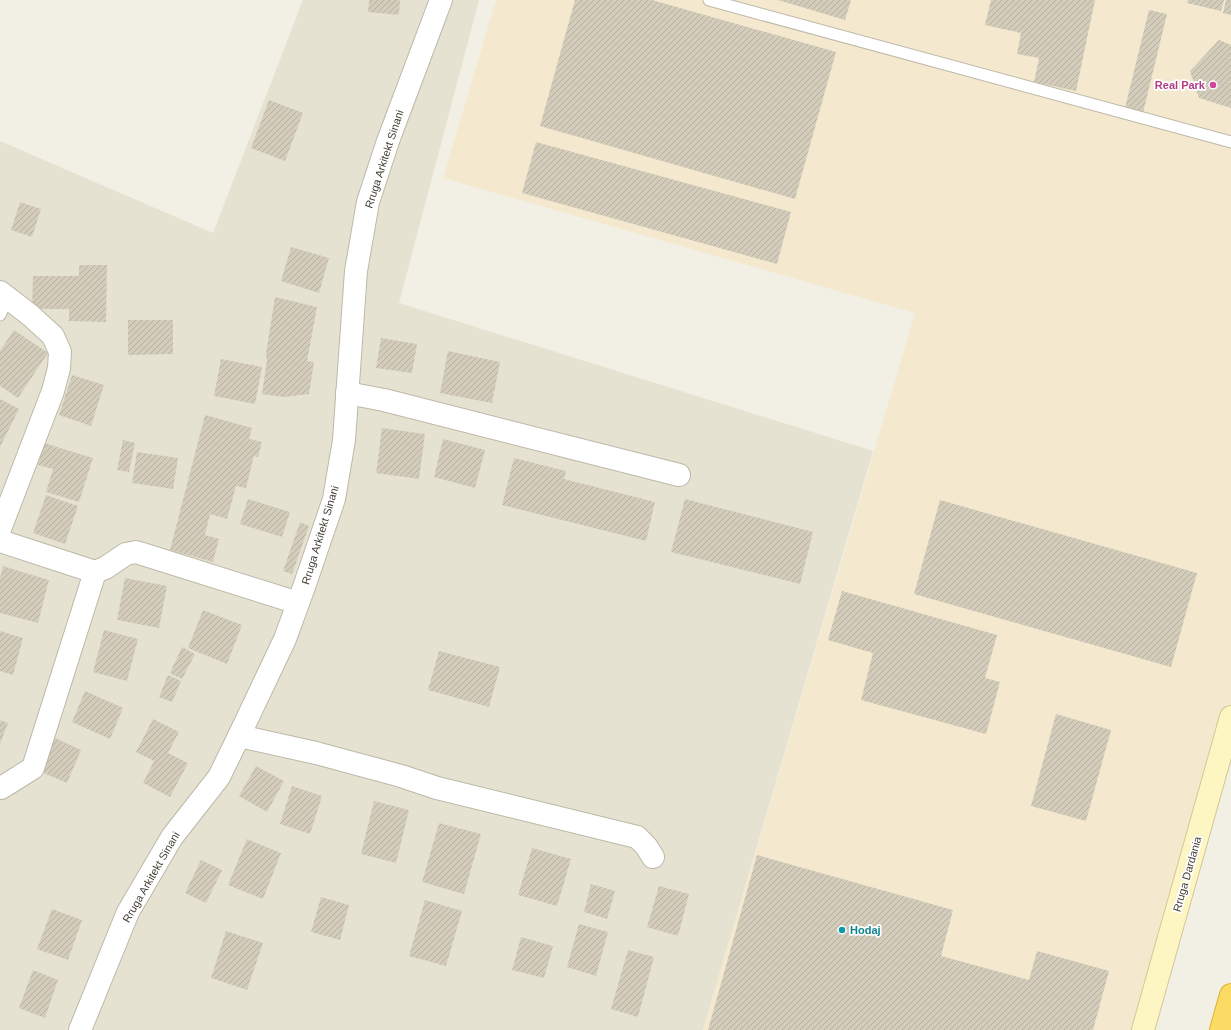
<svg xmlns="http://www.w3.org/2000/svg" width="1231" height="1030" font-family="Helvetica,sans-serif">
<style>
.residential{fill:#e6e2d2}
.commercial{fill:#f4e9cf}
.building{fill:url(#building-hatch)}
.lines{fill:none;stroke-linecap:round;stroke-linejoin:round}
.service-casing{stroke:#bdb8a7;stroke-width:13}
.minor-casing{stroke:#bdb8a7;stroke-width:24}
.secondary-casing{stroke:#d2c894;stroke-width:24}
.motorway-casing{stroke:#dbb135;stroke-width:24}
.service{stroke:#fff;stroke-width:11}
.minor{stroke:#fff;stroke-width:22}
.secondary{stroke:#fef6c2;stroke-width:22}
.motorway{stroke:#fcdb65;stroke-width:22}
.hotel-dot{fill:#d1479c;stroke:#fff;stroke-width:1.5}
.culture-dot{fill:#0f9aa8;stroke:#fff;stroke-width:1.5}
.labels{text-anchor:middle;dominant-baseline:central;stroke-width:3.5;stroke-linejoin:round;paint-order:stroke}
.hotel-label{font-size:11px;font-weight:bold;fill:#b23c85;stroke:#fff;text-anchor:end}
.street-label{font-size:11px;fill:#443f34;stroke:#fff}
.culture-label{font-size:11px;font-weight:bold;fill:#0d838f;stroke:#fff;text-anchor:start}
</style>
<defs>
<pattern id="building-hatch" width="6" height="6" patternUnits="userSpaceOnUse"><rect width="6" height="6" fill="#d3ccba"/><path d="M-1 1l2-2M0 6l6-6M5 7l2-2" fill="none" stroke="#b6b0a0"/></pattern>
</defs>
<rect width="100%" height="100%" fill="#f2efe4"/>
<!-- residential -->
<path class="residential" d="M303,0H479L399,303L873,451L703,1030H0V141L213,233Z"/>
<!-- commercial -->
<path class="commercial" d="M496,0H1231V716L1142,1030H703L915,313L443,178Z"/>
<!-- building -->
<g class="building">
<path d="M369,0H400L399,15L368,12Z"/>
<path d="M575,0H652L836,52L795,199L540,126Z"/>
<path d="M778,0H851L845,20Z"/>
<path d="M991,0H1095L1076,91L1034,82L1039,58L1017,54L1021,33L985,25Z"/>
<path d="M1188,0H1224L1221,11L1187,3Z"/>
<path d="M1226,0H1231V15L1223,13Z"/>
<path d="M1149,10L1167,14L1143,113L1125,108Z"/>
<path d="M1219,40L1231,45V108L1199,98L1190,71Z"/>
<path d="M269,100L303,113L285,161L251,148Z"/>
<path d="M536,142L791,212L777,264L522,193Z"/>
<path d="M20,202L41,209L32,237L11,230Z"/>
<path d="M291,247L329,258L319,293L281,281Z"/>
<path d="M79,265H107L106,322L69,321V309H32L33,276H79Z"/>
<path d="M275,297L317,307L307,361L314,362L309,394L284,397L262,394L267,360L266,354Z"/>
<path d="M128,320H173V354L128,355Z"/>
<path d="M14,330L48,353L18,398L0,386V351Z"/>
<path d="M381,338L417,344L412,373L376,368Z"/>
<path d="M448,351L500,362L492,403L440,393Z"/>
<path d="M221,359L262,367L255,404L214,396Z"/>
<path d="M72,375L104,385L91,426L59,415Z"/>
<path d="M0,399L19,409L0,447Z"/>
<path d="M205,415L252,428L249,439L262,442L258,457L254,456L246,488L236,486L227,519L210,514L205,535L219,539L213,562L170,550Z"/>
<path d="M382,428L425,434L419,479L376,473Z"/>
<path d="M443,439L485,450L475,488L434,477Z"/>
<path d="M123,440L135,443L129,472L117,470Z"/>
<path d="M44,443L93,458L79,502L46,492L53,469L38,465Z"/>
<path d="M137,452L178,458L173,489L132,483Z"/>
<path d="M514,458L566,471L564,479L655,502L646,541L502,505Z"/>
<path d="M46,495L78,506L65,544L33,533Z"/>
<path d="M248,499L290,512L282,537L240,524Z"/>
<path d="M685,499L813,532L800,584L671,552Z"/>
<path d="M940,500L1197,573L1171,667L914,594Z"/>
<path d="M300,522L309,526L292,574L283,571Z"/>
<path d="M3,566L49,580L38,623L0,613V578Z"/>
<path d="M125,578L167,586L159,628L117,620Z"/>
<path d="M842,591L997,635L985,678L1000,682L986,734L861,700L873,653L828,640Z"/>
<path d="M203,610L242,625L227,664L188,648Z"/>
<path d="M104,630L138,639L127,681L93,672Z"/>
<path d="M0,631L23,638L13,675L0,671Z"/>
<path d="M182,647L195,654L182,679L170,673Z"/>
<path d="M439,651L500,667L489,707L428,690Z"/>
<path d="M168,675L181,681L172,702L159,697Z"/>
<path d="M85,691L123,708L110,739L72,722Z"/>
<path d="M1056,714L1111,730L1086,821L1031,806Z"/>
<path d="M153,719L179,732L168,753L188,763L170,797L143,783L154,761L136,752Z"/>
<path d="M0,720L8,723L0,744Z"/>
<path d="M55,738L81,750L67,783L41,772Z"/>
<path d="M256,766L284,781L267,812L239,796Z"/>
<path d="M292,786L322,796L310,834L280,824Z"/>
<path d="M374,801L409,810L396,863L361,854Z"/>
<path d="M439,823L481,834L464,894L422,882Z"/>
<path d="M247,839L281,853L263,899L228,885Z"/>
<path d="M532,848L571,859L557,906L518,895Z"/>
<path d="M757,855L953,910L941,956L1029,980L1037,951L1109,971L1093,1030H708Z"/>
<path d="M201,860L222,870L206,903L185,893Z"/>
<path d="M591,884L615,891L607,919L584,912Z"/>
<path d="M659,886L689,894L678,936L647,927Z"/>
<path d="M321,897L349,905L340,940L311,932Z"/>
<path d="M425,900L462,911L446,966L409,956Z"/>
<path d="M52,909L82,920L68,960L37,949Z"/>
<path d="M579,924L608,932L596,976L567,967Z"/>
<path d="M226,931L263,943L247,990L211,978Z"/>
<path d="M521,937L553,946L544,978L512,970Z"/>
<path d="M628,950L654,957L638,1017L611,1009Z"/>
<path d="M33,970L58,980L45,1018L19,1008Z"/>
</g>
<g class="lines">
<defs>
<g id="service">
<path d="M709,0L1231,142"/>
<path d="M0,315L8,298"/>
</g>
<g id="minor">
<path d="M0,292L30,315L53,336L60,352L59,368L53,391L0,529"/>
<path d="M347,393L384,400L679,475"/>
<path d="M0,541L95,572L105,568L126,554L136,552L298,603"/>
<path d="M239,736L316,753L401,776L437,788L637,837L646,846L653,857"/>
<path d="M1,788L33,768L95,572"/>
<path d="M80,1030L128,912L172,837L219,777L239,736L285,639L304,587L334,499L344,440L356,271L368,202L388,141L441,0"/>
</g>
<path id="secondary" d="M1143,1030L1231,717"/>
<path id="motorway" d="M1221,1030L1231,995"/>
</defs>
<!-- service casing -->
<use href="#service" class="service-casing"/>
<!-- minor casing -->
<use href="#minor" class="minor-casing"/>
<!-- secondary casing -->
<use href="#secondary" class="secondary-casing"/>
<!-- motorway casing -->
<use href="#motorway" class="motorway-casing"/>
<!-- service -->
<use href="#service" class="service"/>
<!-- minor -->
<use href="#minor" class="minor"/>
<!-- secondary -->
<use href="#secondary" class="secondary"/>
<!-- motorway -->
<use href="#motorway" class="motorway"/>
</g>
<!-- markers -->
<circle class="hotel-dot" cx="1213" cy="85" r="4"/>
<circle class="culture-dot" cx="842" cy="930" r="4"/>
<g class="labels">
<!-- hotel labels -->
<g class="hotel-label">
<text x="1205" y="85">Real Park</text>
</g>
<!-- street labels -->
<g class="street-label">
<text transform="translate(384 159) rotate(-72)">Rruga Arkitekt Sinani</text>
<text transform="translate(320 535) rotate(-73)">Rruga Arkitekt Sinani</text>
<text transform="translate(1187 874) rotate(-74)">Rruga Dardania</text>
<text transform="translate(151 877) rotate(-60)">Rruga Arkitekt Sinani</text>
</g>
<!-- culture labels -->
<g class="culture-label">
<text x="850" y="930">Hodaj</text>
</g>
</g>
</svg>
